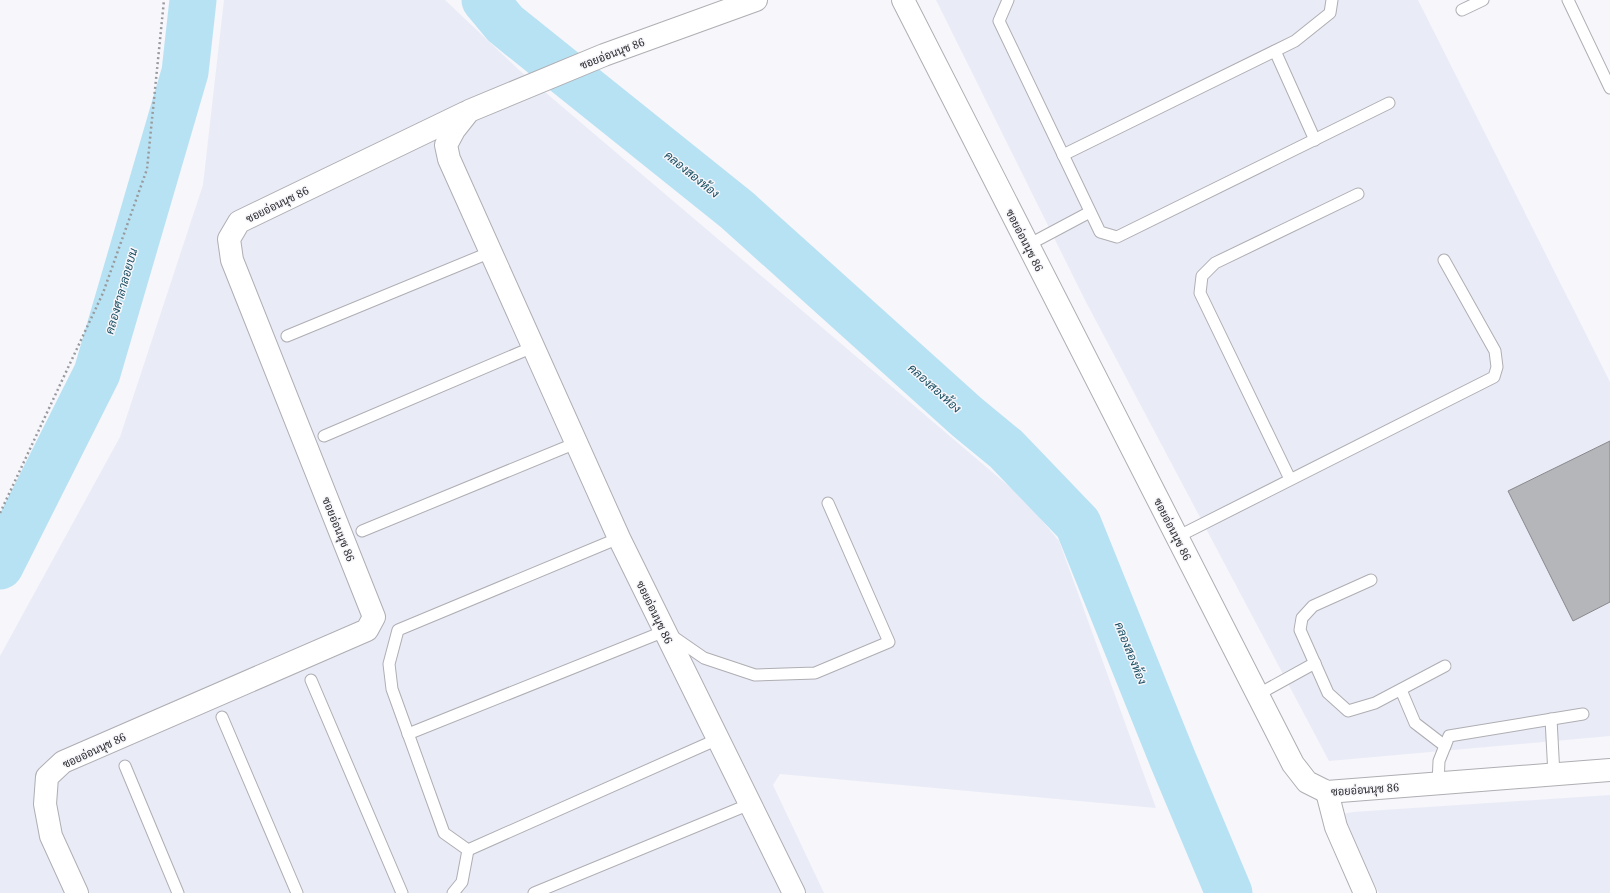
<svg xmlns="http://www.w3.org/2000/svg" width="1610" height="893" font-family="'Noto Serif',Sarabun,serif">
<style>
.built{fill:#e9ebf7}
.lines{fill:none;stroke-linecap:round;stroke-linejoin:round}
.river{stroke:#b7e2f3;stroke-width:47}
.building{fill:#b5b6ba;stroke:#88888c}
.service-casing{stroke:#aeaeb3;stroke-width:13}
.minor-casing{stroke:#aeaeb3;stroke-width:24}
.path{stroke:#999a9d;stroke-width:2.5;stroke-dasharray:2 3;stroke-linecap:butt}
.service{stroke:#fff;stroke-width:11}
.minor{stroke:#fff;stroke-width:22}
.labels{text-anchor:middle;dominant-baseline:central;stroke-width:3;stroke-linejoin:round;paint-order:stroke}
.street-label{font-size:11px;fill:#2b2c2d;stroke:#f6f6fb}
.water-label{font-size:12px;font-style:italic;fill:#1c5063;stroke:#f6f6fb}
</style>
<rect width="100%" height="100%" fill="#f6f6fb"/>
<!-- built -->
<g class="built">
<path d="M224,0H445L519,70L1024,499L1059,541L1156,808L780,774L773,785L824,893H0V656L120,437L203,185Z"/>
<path d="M936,0H1418L1610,382V736L1329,761L1085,300Z"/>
<path d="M1610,795V893H1379L1345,830L1343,814L1353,812Z"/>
</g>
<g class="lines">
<!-- river -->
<g class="river">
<path d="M485,0L505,24L737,210L967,417L1006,449L1078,524L1173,760L1229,893"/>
<path d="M0,566L97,373L185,72L193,0"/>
</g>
</g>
<!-- building -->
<path class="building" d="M1610,441V602L1573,621L1508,491Z"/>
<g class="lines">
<defs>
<g id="service">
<path d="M1008,0L999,21L1100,232L1117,237L1389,103"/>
<path d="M1568,0L1610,88"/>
<path d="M1462,10L1483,0"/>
<path d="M1275,51L1315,140"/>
<path d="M1063,155L1295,41L1330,13L1332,0"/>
<path d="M1028,245L1090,212"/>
<path d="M287,336L491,252"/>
<path d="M324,436L533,347"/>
<path d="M1290,479L1200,293L1202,276L1215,263L1358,194"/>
<path d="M362,531L576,443"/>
<path d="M1177,537L1494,377L1497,367L1495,351L1444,260"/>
<path d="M619,538L398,630L389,664L392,689L444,833L468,850L718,739"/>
<path d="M1371,580L1313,606L1302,618L1300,630L1328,693L1348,711L1375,703L1445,666"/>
<path d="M311,680L402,893"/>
<path d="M1401,690L1415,723L1445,746"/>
<path d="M1257,695L1315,663"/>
<path d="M222,717L297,893"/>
<path d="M1551,719L1554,775"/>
<path d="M408,734L665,631L704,658L755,675L815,673L889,642L828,503"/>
<path d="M125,766L178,893"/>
<path d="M1438,784L1439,761L1449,736L1583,714"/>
<path d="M453,893L462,882L468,850"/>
<path d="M534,893L750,804"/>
</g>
<g id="minor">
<path d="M756,0L604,55L469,111L454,130L446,145L449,159L619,538L794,893"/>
<path d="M903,0L1293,764L1307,782L1327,792L1610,770"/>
<path d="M1327,792L1336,827L1365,893"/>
<path d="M77,893L51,836L45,804L47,777L63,762L367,630L374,617L232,260L229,239L239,222L465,113"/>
</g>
</defs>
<!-- service casing -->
<use href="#service" class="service-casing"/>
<!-- minor casing -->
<use href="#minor" class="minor-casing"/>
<!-- path -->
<path class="path" d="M0,513L103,293L147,169L164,0"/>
<!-- service -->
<use href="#service" class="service"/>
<!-- minor -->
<use href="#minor" class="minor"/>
</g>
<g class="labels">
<!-- street labels -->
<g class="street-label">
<text transform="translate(612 53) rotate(-21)">ซอยอ่อนนุช 86</text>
<text transform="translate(277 204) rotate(-26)">ซอยอ่อนนุช 86</text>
<text transform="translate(1025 240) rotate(63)">ซอยอ่อนนุช 86</text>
<text transform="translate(339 529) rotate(68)">ซอยอ่อนนุช 86</text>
<text transform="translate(1173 529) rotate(63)">ซอยอ่อนนุช 86</text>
<text transform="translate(655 612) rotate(64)">ซอยอ่อนนุช 86</text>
<text transform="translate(94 750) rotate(-25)">ซอยอ่อนนุช 86</text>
<text transform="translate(1365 789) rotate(-4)">ซอยอ่อนนุช 86</text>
</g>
<!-- water labels -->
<g class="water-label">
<text transform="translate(692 174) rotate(39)">คลองสองห้อง</text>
<text transform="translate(121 291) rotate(-74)">คลองศาลาลอยบน</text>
<text transform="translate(935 388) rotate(42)">คลองสองห้อง</text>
<text transform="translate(1131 653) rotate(68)">คลองสองห้อง</text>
</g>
</g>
</svg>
